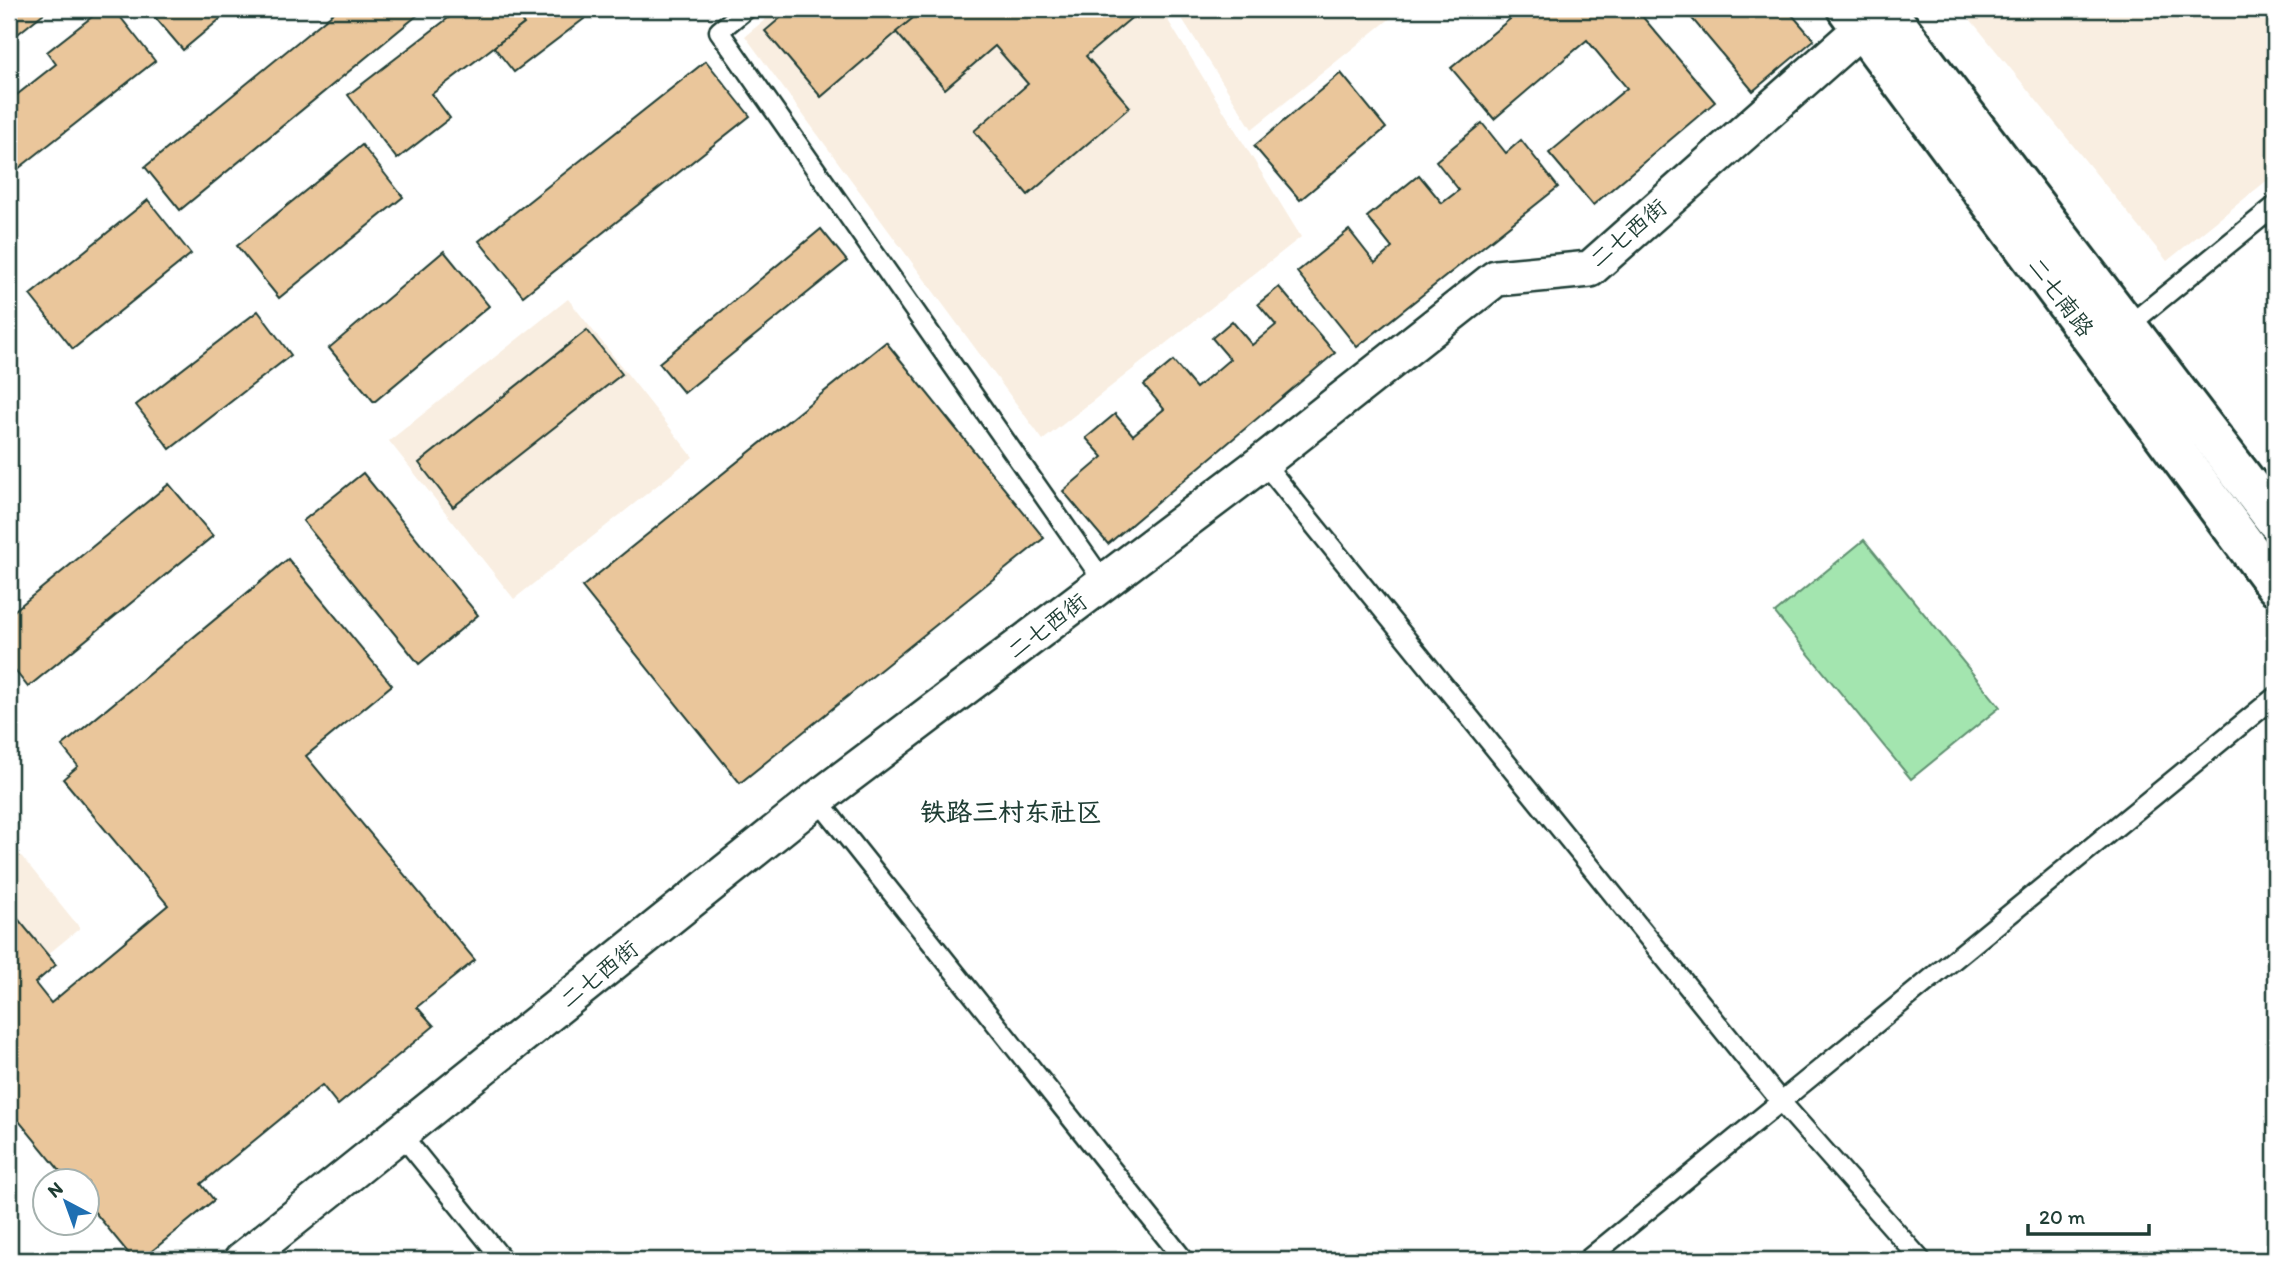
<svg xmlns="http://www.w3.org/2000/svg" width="2284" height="1269" font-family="Itim,'LXGW WenKai TC',sans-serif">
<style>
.built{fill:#f9eee1}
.green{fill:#a3e5af;stroke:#619172;stroke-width:2}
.building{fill:#eac69b;stroke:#1f3d34;stroke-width:2}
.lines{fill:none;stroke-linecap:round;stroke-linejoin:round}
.service-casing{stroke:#1f3d34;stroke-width:23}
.minor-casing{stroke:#1f3d34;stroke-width:40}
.secondary-casing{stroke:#1f3d34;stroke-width:44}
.service{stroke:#fff;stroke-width:18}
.minor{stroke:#fff;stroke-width:35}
.secondary{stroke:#fff;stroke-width:38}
.labels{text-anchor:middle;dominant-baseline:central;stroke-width:6;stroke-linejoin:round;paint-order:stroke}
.street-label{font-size:23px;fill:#1f3d34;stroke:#fff}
.quarter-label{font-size:26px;font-weight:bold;fill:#1f3d34;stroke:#fff}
</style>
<rect width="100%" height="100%" fill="#fff"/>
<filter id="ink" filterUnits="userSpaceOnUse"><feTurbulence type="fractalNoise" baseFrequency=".0143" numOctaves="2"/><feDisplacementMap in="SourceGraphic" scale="14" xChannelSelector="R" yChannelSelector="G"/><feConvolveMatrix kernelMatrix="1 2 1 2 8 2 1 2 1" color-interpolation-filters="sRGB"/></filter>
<g filter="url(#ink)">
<!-- built -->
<g class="built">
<path d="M778,9H1161L1301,237L1043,440L745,36Z"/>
<path d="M1176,9H1402L1252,129Z"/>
<path d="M1962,9H2275V174L2167,261Z"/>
<path d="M568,299L693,457L514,599L389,441Z"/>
<path d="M9,841L80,928L9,986Z"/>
</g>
<!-- green -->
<path class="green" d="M1864,540L2000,707L1911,779L1775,613Z"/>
<!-- building -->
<g class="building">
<path d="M9,9H49L9,41Z"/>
<path d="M102,9H114L155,61L9,176V101L56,64L47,52Z"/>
<path d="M148,9H232L183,50Z"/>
<path d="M338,9H425L180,210L145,167Z"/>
<path d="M460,9H512L524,24L432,94L450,118L397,159L348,95Z"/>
<path d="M512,9H597L514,72L494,47L524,24Z"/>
<path d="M791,9H924L821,97L765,31Z"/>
<path d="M924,9H1142L1086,56L1130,107L1028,195L974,131L1028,84L995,46L945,89L896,32Z"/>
<path d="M1522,9H1636L1715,102L1593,205L1549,153L1627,88L1587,40L1494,119L1451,68Z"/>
<path d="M1684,9H1787L1814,40L1753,91Z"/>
<path d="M706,61L750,116L523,296L479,241Z"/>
<path d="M1341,73L1386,128L1300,200L1254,146Z"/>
<path d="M1482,123L1506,153L1521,140L1558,187L1357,347L1297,272L1349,230L1375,263L1392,248L1367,217L1419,175L1442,203L1459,190L1436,161Z"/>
<path d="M362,145L403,197L279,298L237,246Z"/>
<path d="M148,200L191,254L73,349L30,295Z"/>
<path d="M821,229L847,261L684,393L659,363Z"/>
<path d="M444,251L489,306L374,402L329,348Z"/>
<path d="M1279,287L1335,353L1108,544L1063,491L1103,457L1086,438L1115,414L1133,435L1164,409L1144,385L1173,361L1196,388L1230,359L1212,338L1232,321L1252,345L1276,325L1258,304Z"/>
<path d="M258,311L291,355L170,449L136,405Z"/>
<path d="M587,330L622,374L453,507L419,463Z"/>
<path d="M886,342L1044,538L740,783L582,587Z"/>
<path d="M363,473L478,615L419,664L303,521Z"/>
<path d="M169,484L213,536L28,687L9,663V615Z"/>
<path d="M288,559L392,685L306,756L475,960L417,1007L434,1026L338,1105L322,1085L201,1184L214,1200L141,1260H134L88,1204V1182H69L9,1109V908L56,965L35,983L51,1003L168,905L63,779L78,766L62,746Z"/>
</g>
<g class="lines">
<defs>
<g id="service">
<path d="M746,9L719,31L1104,582"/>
<path d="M2128,326L2275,206"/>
<path d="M1263,462L1782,1103L1921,1260"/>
<path d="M817,799L1184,1260"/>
<path d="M400,1133L503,1260"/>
<path d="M1587,1260L2275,697"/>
</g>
<path id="minor" d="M242,1260L817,799L1263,462L1496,278L1590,269L1862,28"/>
<g id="secondary">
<path d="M1847,9L2275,585"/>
<path d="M1885,9L2275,520"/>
</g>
</defs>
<!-- service casing -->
<use href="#service" class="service-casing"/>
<!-- minor casing -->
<use href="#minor" class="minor-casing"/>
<!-- secondary casing -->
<use href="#secondary" class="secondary-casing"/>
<!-- service -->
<use href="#service" class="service"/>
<!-- minor -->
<use href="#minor" class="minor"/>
<!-- secondary -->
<use href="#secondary" class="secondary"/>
</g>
</g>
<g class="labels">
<!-- street labels -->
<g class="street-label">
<text transform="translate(1628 233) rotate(-40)">二七西街</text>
<text transform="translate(2061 297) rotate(53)">二七南路</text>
<text transform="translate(1047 626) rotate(-37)">二七西街</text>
<text transform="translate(599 974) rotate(-39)">二七西街</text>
</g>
<!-- quarter labels -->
<g class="quarter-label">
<text x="1011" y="812">铁路三村东社区</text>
</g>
</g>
<!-- margin -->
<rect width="2284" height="1269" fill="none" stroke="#fff" stroke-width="35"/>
<rect x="18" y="18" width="2249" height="1234" fill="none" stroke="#1f3d34" stroke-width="2.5" filter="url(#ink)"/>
<!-- north arrow -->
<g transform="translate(66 1202) rotate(319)"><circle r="33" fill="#ffffff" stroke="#a5b1ae" stroke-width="2"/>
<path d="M0-5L12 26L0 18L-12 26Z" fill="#1f6fb2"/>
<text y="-10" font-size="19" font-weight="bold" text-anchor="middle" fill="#1f3d34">N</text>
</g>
<!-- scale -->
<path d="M2028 1224v10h121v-10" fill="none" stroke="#1f3d34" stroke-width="3.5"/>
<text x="2039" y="1224" font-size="21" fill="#1f3d34" stroke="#ffffff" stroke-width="5" paint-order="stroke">20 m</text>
</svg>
